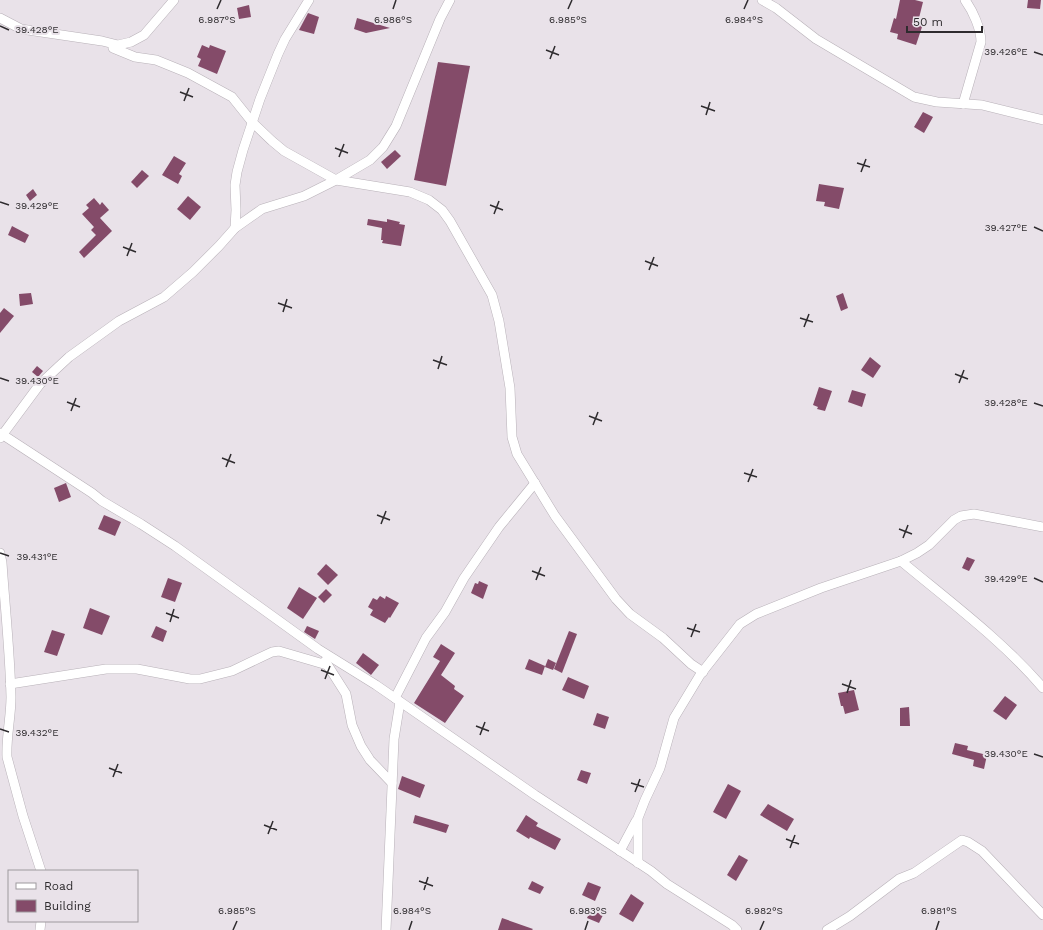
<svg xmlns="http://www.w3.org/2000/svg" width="1043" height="930" font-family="'Work Sans',sans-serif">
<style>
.building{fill:#844b69}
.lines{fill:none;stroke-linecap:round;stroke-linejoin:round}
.street-casing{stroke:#b8b1b8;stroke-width:10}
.street{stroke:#fff;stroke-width:9}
.ticks{fill:none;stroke:#2e2b2e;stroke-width:1.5}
.ticks-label{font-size:10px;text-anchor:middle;fill:#2e2b2e;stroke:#e9e2e9;stroke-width:4;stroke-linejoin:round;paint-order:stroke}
</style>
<rect width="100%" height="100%" fill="#e9e2e9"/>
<!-- building -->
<g class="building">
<path d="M900,0H915L923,2L918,22L923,24L916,45L897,39L898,34L890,32L894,18L896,19Z"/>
<path d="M1028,0H1041L1040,9L1027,8Z"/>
<path d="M249,5L251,17L239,19L237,8Z"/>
<path d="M308,13L319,17L314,34L299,30Z"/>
<path d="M357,18L390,28L366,33L354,29Z"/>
<path d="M202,45L209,48L210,45L226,51L217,74L198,66L201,59L197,57Z"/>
<path d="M438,62L470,66L446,186L414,180Z"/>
<path d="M923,112L933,117L924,133L914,127Z"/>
<path d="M395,150L401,156L387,169L381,162Z"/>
<path d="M174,156L186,163L179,174L182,176L178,184L162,175Z"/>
<path d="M142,170L149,176L137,188L131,182Z"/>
<path d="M819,184L844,188L839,209L824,206L825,202L816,201Z"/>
<path d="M33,189L37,195L30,201L26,195Z"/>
<path d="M188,196L201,207L190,220L177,209Z"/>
<path d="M94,198L100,205L102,202L109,210L100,218L112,231L84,258L79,252L96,235L91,230L94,227L82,214L89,208L86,205Z"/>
<path d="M368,219L387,222V219L400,222L399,224L405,225L401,246L382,243L383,240H381L382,228L367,225Z"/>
<path d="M12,226L29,235L25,243L8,235Z"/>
<path d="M31,293L33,304L20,306L19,294Z"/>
<path d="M843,293L848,308L841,311L836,296Z"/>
<path d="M4,308L14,316L0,333V313Z"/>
<path d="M870,357L881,366L873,378L861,370Z"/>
<path d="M37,366L43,371L38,377L32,372Z"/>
<path d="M819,387L832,391L825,411L817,409L818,407L813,405Z"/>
<path d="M852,390L866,394L862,407L848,402Z"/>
<path d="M66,483L71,497L59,502L54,488Z"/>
<path d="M104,515L121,522L115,536L98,529Z"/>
<path d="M967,557L975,560L969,571L962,568Z"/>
<path d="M326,564L338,575L328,585L317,574Z"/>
<path d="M168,578L182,583L175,602L161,597Z"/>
<path d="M479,581L488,585L483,599L471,593L475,583L478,584Z"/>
<path d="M299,587L317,598L303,619L287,608Z"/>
<path d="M326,589L332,595L324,603L318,597Z"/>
<path d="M380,596L385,599L386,596L399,603L390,618L389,617L385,623L370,615L373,610L368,607L373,598L377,600Z"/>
<path d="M90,608L110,616L102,635L83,628Z"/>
<path d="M156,626L167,631L163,642L151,637Z"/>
<path d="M307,626L319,631L315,639L304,632Z"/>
<path d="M52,630L65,634L57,656L44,652Z"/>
<path d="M569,631L577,634L562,673L554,669Z"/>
<path d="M441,644L455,653L441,675L455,686L454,689L464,696L445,723L414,703L440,661L433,657Z"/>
<path d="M363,653L379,665L371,675L356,663Z"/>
<path d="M529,659L545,666L542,675L525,669Z"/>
<path d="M548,659L556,663L553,670L545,667Z"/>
<path d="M568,677L589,686L584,699L562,690Z"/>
<path d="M854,690L859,710L845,714L843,706H841L838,693Z"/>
<path d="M1005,696L1017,705L1006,720L993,711Z"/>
<path d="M909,707L910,726H900V708Z"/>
<path d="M597,713L609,717L605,729L593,725Z"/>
<path d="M955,743L968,746L967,750L987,755L984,769L973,766L974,760L952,754Z"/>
<path d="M581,770L591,773L587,784L577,780Z"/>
<path d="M402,776L425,785L420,798L398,789Z"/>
<path d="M728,784L741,791L726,819L713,812Z"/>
<path d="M768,804L794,819L787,831L760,815Z"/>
<path d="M415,815L449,825L446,833L413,823Z"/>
<path d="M526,815L538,823L536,826L561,839L555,850L530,837L529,839L516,831Z"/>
<path d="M739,855L748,860L736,881L727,875Z"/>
<path d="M532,881L544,887L540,894L528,889Z"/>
<path d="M588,882L601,887L595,901L582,895Z"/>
<path d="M631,894L644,903L633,922L619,914Z"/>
<path d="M591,910L603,915L599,923L587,918Z"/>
<path d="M502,918L533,929L532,930H498Z"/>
</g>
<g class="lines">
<defs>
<g id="street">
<path d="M762,0L776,8L816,39L914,97L937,102L982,105L1043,120"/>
<path d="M0,18L21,29L102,41L118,45L131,42L144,35L174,0"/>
<path d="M113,48L135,57L156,60L188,73L232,97L252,122L272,141L284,151L336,180L410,192L429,200L442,210L450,221L492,295L499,321L510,388L512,437L517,454L555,516L616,599L630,614L663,638L691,664L703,672"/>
<path d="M963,104L981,42C981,29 973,11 965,0"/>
<path d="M235,228L236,210L235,185L237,172L243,150L260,99L278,54L285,39L309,0"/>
<path d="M0,433L92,493L102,501L141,524L175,546L318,649L376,685L535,795L651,871L667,884L732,925L737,930"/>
<path d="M0,438L40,384L69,357L119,321L164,297L193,272L219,246L235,228L262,209L304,196L336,180L370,160L383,147L396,126L440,19L450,0"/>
<path d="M0,553L2,563C5,607 10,652 11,697C11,717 6,737 7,757L23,816L41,871"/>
<path d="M901,561C949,601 1003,641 1043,688"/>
<path d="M325,661L346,694L352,725L361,746L370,760L392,783"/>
<path d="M10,684L106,669H137L190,679H200L232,671L272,652L279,651L327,665"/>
<path d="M395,698L426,638L445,612L464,578L499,527L535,483"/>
<path d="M620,851L636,821"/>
<path d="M638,863V818L645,800L660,768L674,718L700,675L740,624L756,614L821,588L901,561L917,553L929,545L954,520L961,516L974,514L1043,527"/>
<path d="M40,930L41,921"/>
<path d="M386,930L394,739L400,702"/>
<path d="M827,930L850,916L899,879L914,873L962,840L968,842L982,851L1043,915"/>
</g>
</defs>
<!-- street casing -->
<use href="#street" class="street-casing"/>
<!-- street -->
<use href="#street" class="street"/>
</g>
<!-- ticks -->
<path class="ticks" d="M217,9L221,0M393,9L396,0M568,9L572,0M744,9L748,0M0,26L9,30M546,50L559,55M1034,52L1043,55M550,59L555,46M180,92L193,97M184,101L189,88M701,106L715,111M706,115L710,102M335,148L348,153M339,157L344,144M857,163L870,167M861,172L866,159M0,202L9,205M490,205L503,210M494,214L499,201M1034,227L1043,231M123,247L136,252M127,256L132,243M645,261L658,266M649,270L654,257M278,303L292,308M283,312L287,299M800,318L813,322M804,327L809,314M433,360L447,365M438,369L442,356M955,374L968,379M0,378L9,381M959,383L964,370M67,402L80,407M1034,403L1043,406M71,411L76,398M589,416L602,421M593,425L598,412M222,458L235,463M226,467L231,454M744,473L757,477M748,482L753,469M377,515L390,520M381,524L386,511M899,529L912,534M903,538L908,525M0,553L9,556M532,571L545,576M1034,578L1043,582M536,580L541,567M166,613L179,618M170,622L174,609M687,628L700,632M691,637L696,624M321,670L334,675M325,679L330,666M842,684L856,689M847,693L851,680M476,726L489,731M0,729L9,732M480,735L485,722M1034,754L1043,757M109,768L122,773M113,777L118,764M631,783L644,787M635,792L640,779M264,825L277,830M268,834L273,821M786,839L799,844M790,848L795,835M419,881L433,886M424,890L428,877M233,930L237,921M409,930L412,921M585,930L588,921M760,930L764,921M936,930L939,921"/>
<g class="ticks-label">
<text x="393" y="23">6.986°S</text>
<text x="568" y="23">6.985°S</text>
<text x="744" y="23">6.984°S</text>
<text x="217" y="23">6.987°S</text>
<text x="37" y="33">39.428°E</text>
<text x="1006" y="55">39.426°E</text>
<text x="37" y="209">39.429°E</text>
<text x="1006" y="231">39.427°E</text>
<text x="37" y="384">39.430°E</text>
<text x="1006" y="406">39.428°E</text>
<text x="37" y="560">39.431°E</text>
<text x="1006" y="582">39.429°E</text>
<text x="37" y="736">39.432°E</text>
<text x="1006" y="757">39.430°E</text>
<text x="237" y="914">6.985°S</text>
<text x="412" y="914">6.984°S</text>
<text x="588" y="914">6.983°S</text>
<text x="764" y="914">6.982°S</text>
<text x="939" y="914">6.981°S</text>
</g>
<!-- legend -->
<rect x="8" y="870" width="130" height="52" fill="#e9e2e9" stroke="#9e999e"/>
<rect x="16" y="883" width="20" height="6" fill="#ffffff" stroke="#9e999e"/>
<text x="44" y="890" font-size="12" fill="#2e2b2e">Road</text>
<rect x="16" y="900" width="20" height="12" fill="#844b69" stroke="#9e999e"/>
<text x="44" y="910" font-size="12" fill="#2e2b2e">Building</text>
<!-- scale -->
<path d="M907 26v6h75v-6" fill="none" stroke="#2e2b2e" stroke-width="2"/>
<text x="913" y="26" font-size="12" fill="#2e2b2e" stroke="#e9e2e9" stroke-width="3" paint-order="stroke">50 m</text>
</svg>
